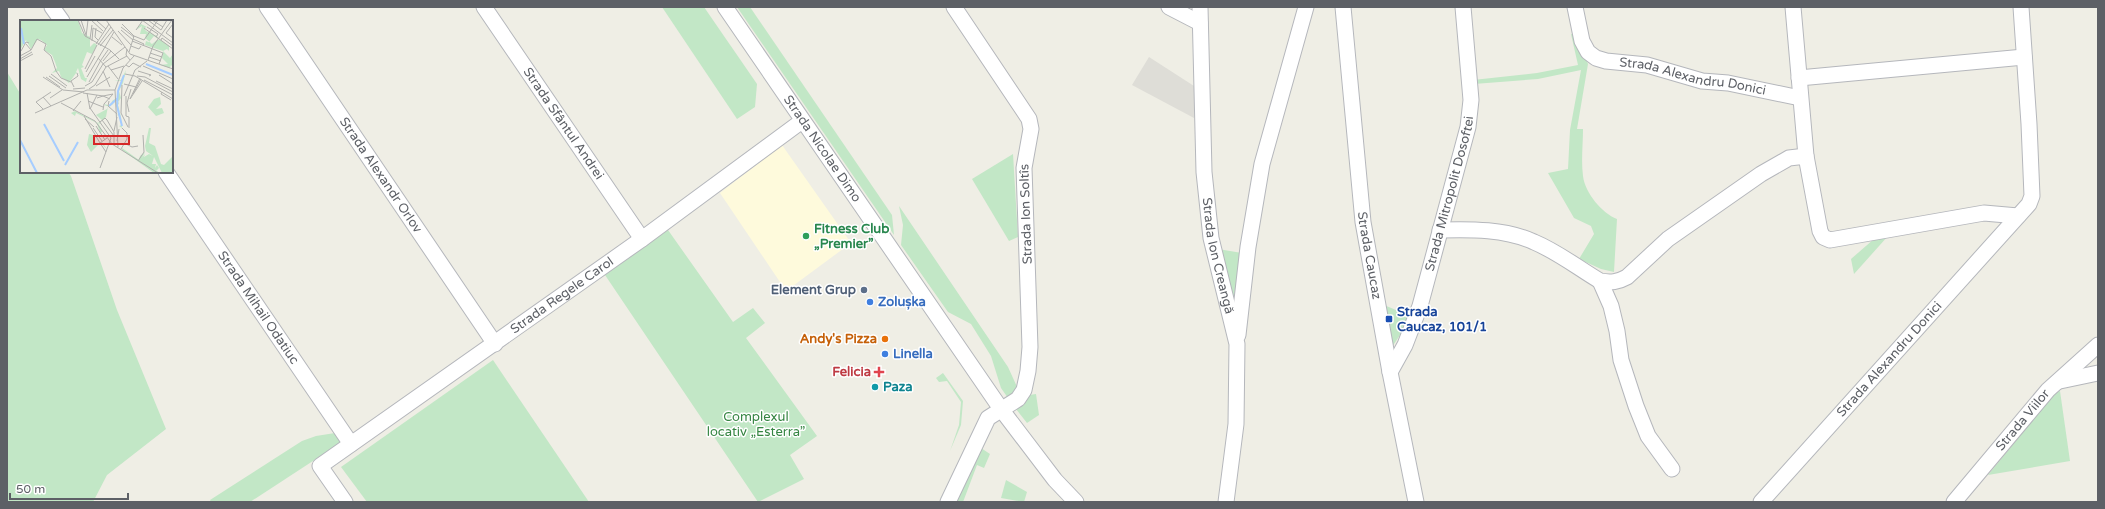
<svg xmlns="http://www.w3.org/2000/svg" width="2105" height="509" font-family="'Varela Round',sans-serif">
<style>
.commercial{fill:#fefadc}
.industrial{fill:#deddd7}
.green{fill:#c2e7c6}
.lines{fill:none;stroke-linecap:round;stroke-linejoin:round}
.minor-casing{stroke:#b5b7bc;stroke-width:17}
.minor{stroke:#fff;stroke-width:15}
.leisure-dot{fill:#2e9e5b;stroke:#fff;stroke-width:1.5}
.service-dot{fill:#5c6f8a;stroke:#fff;stroke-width:1.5}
.shop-dot{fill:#3f7fe0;stroke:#fff;stroke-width:1.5}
.transit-dot{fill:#1a4fb4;stroke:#fff;stroke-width:1.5}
.food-dot{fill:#e8710a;stroke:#fff;stroke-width:1.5}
.health-dot{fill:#e0444e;stroke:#fff;stroke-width:1.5}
.culture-dot{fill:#0f9aa8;stroke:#fff;stroke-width:1.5}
.labels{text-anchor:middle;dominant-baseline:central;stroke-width:3;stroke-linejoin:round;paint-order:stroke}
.street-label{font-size:13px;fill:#5d6066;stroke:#fff}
.leisure-label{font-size:13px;font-weight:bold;fill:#27864d;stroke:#fff;text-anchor:start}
.service-label{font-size:13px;font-weight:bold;fill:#4e5e75;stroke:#fff;text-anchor:end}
.shop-label{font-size:13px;font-weight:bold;fill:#366cbe;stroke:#fff;text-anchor:start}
.transit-label{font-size:13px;font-weight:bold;fill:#164399;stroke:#fff;text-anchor:start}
.food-label{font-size:13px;font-weight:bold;fill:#c56008;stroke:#fff;text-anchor:end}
.health-label{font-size:13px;font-weight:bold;fill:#be3a42;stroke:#fff;text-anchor:end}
.culture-label{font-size:13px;font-weight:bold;fill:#0d838f;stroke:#fff;text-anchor:start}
.park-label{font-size:13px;fill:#358542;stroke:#fff}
.inset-river{fill:none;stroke:#a6cdff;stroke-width:2}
.inset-road{fill:none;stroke:#b1b1ae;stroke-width:1}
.view{fill:#d62828;fill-opacity:0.15;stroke:#d62828;stroke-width:2}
.inset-edge{fill:none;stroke:#5d6066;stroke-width:2}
</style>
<rect width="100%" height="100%" fill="#efeee5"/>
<!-- commercial -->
<path class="commercial" d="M782,145L851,243L786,291L720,193Z"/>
<!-- industrial -->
<path class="industrial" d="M1149,57L1194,86V118L1132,85Z"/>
<!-- green -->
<g class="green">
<path d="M662,7H704L757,84L755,107L737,119Z"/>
<path d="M737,7H750L892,215L894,235Z"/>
<path d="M1571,34L1576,35L1588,64L1577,129H1583C1583,144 1581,161 1583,176C1585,193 1602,213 1617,219L1614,272L1601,269L1579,259L1594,234L1591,226L1574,218L1548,173L1568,169L1570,130L1581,70L1538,79L1474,84L1473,80L1537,73L1578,65Z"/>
<path d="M7,72L21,95V172H68L71,176L117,310L166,429L107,475L93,502H7Z"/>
<path d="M1013,154L1018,237L1009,241L972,179Z"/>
<path d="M899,206L1008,367L1018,389L1008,398L1001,388L991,356L971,324L948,312L901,245L903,225Z"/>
<path d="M668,230L733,322L753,308L765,323L746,338L817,436L790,455L804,479L758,502L605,275Z"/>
<path d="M1888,236L1854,274L1851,259L1874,239Z"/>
<path d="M1218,249L1242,253L1236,321Z"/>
<path d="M1384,305L1396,310L1413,309L1402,332L1392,347Z"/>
<path d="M493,360L589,502H367L341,467Z"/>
<path d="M943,373L963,401L961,425L950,451L959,425L961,402L947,381L939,382L936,378Z"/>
<path d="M2060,391L2070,461L1988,475L2054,394Z"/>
<path d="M1036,394L1039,415L1027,423L1016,409L1023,396Z"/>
<path d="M335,433L342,442L250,502H211L210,500L302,441L316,436Z"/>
<path d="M981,448L990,454L984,468L977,465L963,502H957Z"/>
<path d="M1006,480L1027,492L1024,502L1001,498Z"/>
</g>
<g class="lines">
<defs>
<g id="minor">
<path d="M52,7L62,21"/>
<path id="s1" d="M267,7L495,344"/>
<path id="s2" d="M484,7L642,239"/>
<path id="s3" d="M725,7L1001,409L1055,480L1076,502"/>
<path d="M1169,7L1200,23"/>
<path id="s4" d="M1200,7L1204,172L1211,238L1237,344L1236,424L1226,502"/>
<path id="s5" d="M1343,7L1363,222L1390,372L1416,502"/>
<path id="s6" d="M1575,7L1582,41L1588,52L1596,58L1606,61L1647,65L1702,81L1728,83L1800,98"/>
<path d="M1793,7L1806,156"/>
<path d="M1799,78L2024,57"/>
<path id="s7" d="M166,172L351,444"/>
<path d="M1440,230C1471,229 1506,229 1534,242C1558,252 1578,268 1600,281C1611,283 1618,282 1627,277L1668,239L1761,174L1789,158L1806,156L1820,231L1823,237L1830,240L1984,213L2018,216"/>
<path d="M1600,281L1611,306L1617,331L1621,360L1636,406L1648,436L1672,469"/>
<path d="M1238,335L1248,247L1262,164L1306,7"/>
<path id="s8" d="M1390,372L1405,345L1420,306L1468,127L1471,100L1463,7"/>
<path d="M2060,381L2098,373"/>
<path id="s9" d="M345,502L320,466L642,239L802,121"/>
<path d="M948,502L988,418L1018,399L1024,390L1028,371L1030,347L1024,168L1031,129L1029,119L954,7"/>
<path id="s10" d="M1761,502L2029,204L2032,196L2029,124L2021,7"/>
<path id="s11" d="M1954,502L2048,390L2098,345"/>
</g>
</defs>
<!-- minor casing -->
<use href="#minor" class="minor-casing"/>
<!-- minor -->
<use href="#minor" class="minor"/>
</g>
<!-- markers -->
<circle class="leisure-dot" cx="806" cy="236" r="4"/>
<circle class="service-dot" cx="864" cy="290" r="4"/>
<g class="shop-dot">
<circle cx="870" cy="302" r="4"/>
<circle cx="885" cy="354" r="4"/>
</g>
<rect class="transit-dot" x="1385" y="315" width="8" height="8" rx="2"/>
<circle class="food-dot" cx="885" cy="339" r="4"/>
<path class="health-dot" d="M877 366h4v4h4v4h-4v4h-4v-4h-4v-4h4z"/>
<circle class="culture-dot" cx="875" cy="387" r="4"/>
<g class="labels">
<!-- street labels -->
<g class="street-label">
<text stroke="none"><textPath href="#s6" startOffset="156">Strada Alexandru Donici</textPath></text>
<text stroke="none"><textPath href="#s2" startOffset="141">Strada Sfântul Andrei</textPath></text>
<text stroke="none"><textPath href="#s3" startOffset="172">Strada Nicolae Dimo</textPath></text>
<text stroke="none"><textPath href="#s1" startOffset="203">Strada Alexandr Orlov</textPath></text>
<text stroke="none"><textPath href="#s8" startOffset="189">Strada Mitropolit Dosoftei</textPath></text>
<text transform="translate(1026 214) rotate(-92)">Strada Ion Soltîs</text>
<text stroke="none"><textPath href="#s4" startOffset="250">Strada Ion Creangă</textPath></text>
<text stroke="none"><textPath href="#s5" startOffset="250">Strada Caucaz</textPath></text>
<text stroke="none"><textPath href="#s9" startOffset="340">Strada Regele Carol</textPath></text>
<text stroke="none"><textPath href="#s7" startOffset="164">Strada Mihail Odatiuc</textPath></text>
<text stroke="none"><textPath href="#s10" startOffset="192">Strada Alexandru Donici</textPath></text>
<text stroke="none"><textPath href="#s11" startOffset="107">Strada Viilor</textPath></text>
</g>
<!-- leisure labels -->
<g class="leisure-label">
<text x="814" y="229">Fitness Club<tspan x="814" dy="15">„Premier”</tspan></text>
</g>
<!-- service labels -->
<g class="service-label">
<text x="856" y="290">Element Grup</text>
</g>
<!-- shop labels -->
<g class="shop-label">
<text x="878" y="302">Zolușka</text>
<text x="893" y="354">Linella</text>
</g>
<!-- transit labels -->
<g class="transit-label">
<text x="1397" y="312">Strada<tspan x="1397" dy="15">Caucaz, 101/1</tspan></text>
</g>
<!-- food labels -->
<g class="food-label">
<text x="877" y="339">Andy's Pizza</text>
</g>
<!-- health labels -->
<g class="health-label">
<text x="871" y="372">Felicia</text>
</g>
<!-- culture labels -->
<g class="culture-label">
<text x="883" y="387">Paza</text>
</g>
<!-- park labels -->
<g class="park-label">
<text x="756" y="417">Complexul<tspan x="756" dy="15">locativ „Esterra”</tspan></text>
</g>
</g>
<!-- overview -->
<g transform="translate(20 20)">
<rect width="153" height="153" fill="#efeee5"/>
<path d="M0,0H58L62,13L70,17V27L74,23L77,25L72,34L67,32L62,45L64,47L61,48L65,58H67L66,62L61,59L58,48L56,52L59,54L56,53L49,63L41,57L39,51L32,53L37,48L35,42L32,35L24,30L27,25L21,20L18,19L11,29L6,20L0,30ZM121,4L127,7L124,8L126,11L137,16L138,19L134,16L129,22L132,24L137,20H141L149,26V31L147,29L143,31L150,38L153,34V47L151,45L150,48L140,45L148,44L142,38L143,31L125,25L126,21L131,23L125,18L126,14H120L122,6L116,10ZM106,50L103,63L99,71L101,78L98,82L99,83L98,85L101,97L102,108L99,106L102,105L100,96L97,95L100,93L96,86L97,79L92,85L88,86L86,97L80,102L81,104L78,103L82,110V112L80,113L77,103L56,93L55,96L51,93L55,91L78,103L82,100L76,95L87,89L88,86H86L84,84L91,86L92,81L98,77V71L102,61H94L101,60ZM140,77L141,84L136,89L142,88L144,93L136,96L128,87L134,79ZM129,108H131L129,123L135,126L141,144L144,145L153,136V153H142L134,137L132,144H136L135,148L137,145L139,148L136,151H138L137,153H134L102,130V128L119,140L120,136L125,132L122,138L125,134L124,137L129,134L133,136L126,131L125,126ZM69,114L73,115L76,125L82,122L87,129L80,123L71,132L67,125Z" fill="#c2e7c6"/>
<path class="inset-river" d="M1,8L4,24M126,44L153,55M89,86L98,78M24,104L44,141M102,106L97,86L98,71L104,55M0,120L17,153M45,145L58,122"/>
<path class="inset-road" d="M58,0L65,16L90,30L99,39M61,0L66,15M71,0L83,11M86,0L110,34L153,49M122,0L153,23M128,0L141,10L147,0M132,0L143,7M77,1L86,9M102,4L114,16L124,20L138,0M153,4L146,13L153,18M101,7L114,17M127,7L138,14L136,17M76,8L75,17L78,20M124,8L153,29M101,10L113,20M116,10L123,0M98,11L111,25M66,17L68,0M92,17L102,25M70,19L72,5M113,19L124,24L123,26M141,20L142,18L153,26M72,21L73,8L82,13M112,21L143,33L139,44M6,24L11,30L17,19L26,24L24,30L31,36L36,51L41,58L51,62M76,24L89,4M78,25L91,7M80,26L93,10M111,26L119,29L121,26M107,29L106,35L110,40M1,31L6,22L9,23M109,32L114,16M130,33L142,37M0,36L11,30M129,37L141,41M78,38L86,47M0,39L12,32M81,40L88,30M128,40L133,26L152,0M0,41L13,34M83,41L91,31M106,45L109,47L113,43L121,47M88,46L98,59M123,46L153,59M65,49L77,25M91,50L104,46M83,51L90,67M118,51L131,55L129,56M66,52L75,36M31,54L47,66M105,54L115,56L153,79M139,55L153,64M29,56L46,68M117,56L125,57L153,72M23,57L43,70L64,72M26,57L40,67M67,57L94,12M124,60L153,75M136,61L153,69M69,62L81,40M104,64L116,67M102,65L101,93L108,107M65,66L72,62L83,44L105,27M76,66L90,57M54,67L51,61L58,56L57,53M53,69L65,68M69,69L75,65L86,47L107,36M95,70L98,127M95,70L103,48L114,36M142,72L141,74L151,80M63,73L83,76L93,74M67,73L70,89M113,74L121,59M104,76L115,50L127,41M106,76V96M23,77L31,86M30,78L42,70M77,78L83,76L90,79M110,79L122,61M110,79L120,58M68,81L83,87M89,81L88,86L97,94M41,83L75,101L92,124L138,153M70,88L91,118L80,148M23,89L16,82L31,72M70,89L77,75M83,90L84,84L93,74M53,91L61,81M109,92L107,83L111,69M15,93L67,70H95M64,96L80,123M106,96L109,97V108M65,99L74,107M82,100L94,116M80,102L85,98L87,100L94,112V125M76,106L85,120M73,108L82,121M94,111L97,97M97,121L99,109M106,124L112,127L118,126M101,129L107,119V113L102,108M86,132L80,123L87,118M118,141L124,132L123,115"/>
<path class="view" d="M74,116H109V124H74Z"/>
<rect width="153" height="153" class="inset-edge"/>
</g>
<!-- border -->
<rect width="2105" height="509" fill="none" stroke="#5d6066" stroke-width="16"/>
<!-- scale -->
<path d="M10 493v6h118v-6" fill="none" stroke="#5d6066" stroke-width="2"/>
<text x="16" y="493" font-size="12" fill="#5d6066" stroke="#ffffff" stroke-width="3" paint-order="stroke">50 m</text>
</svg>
